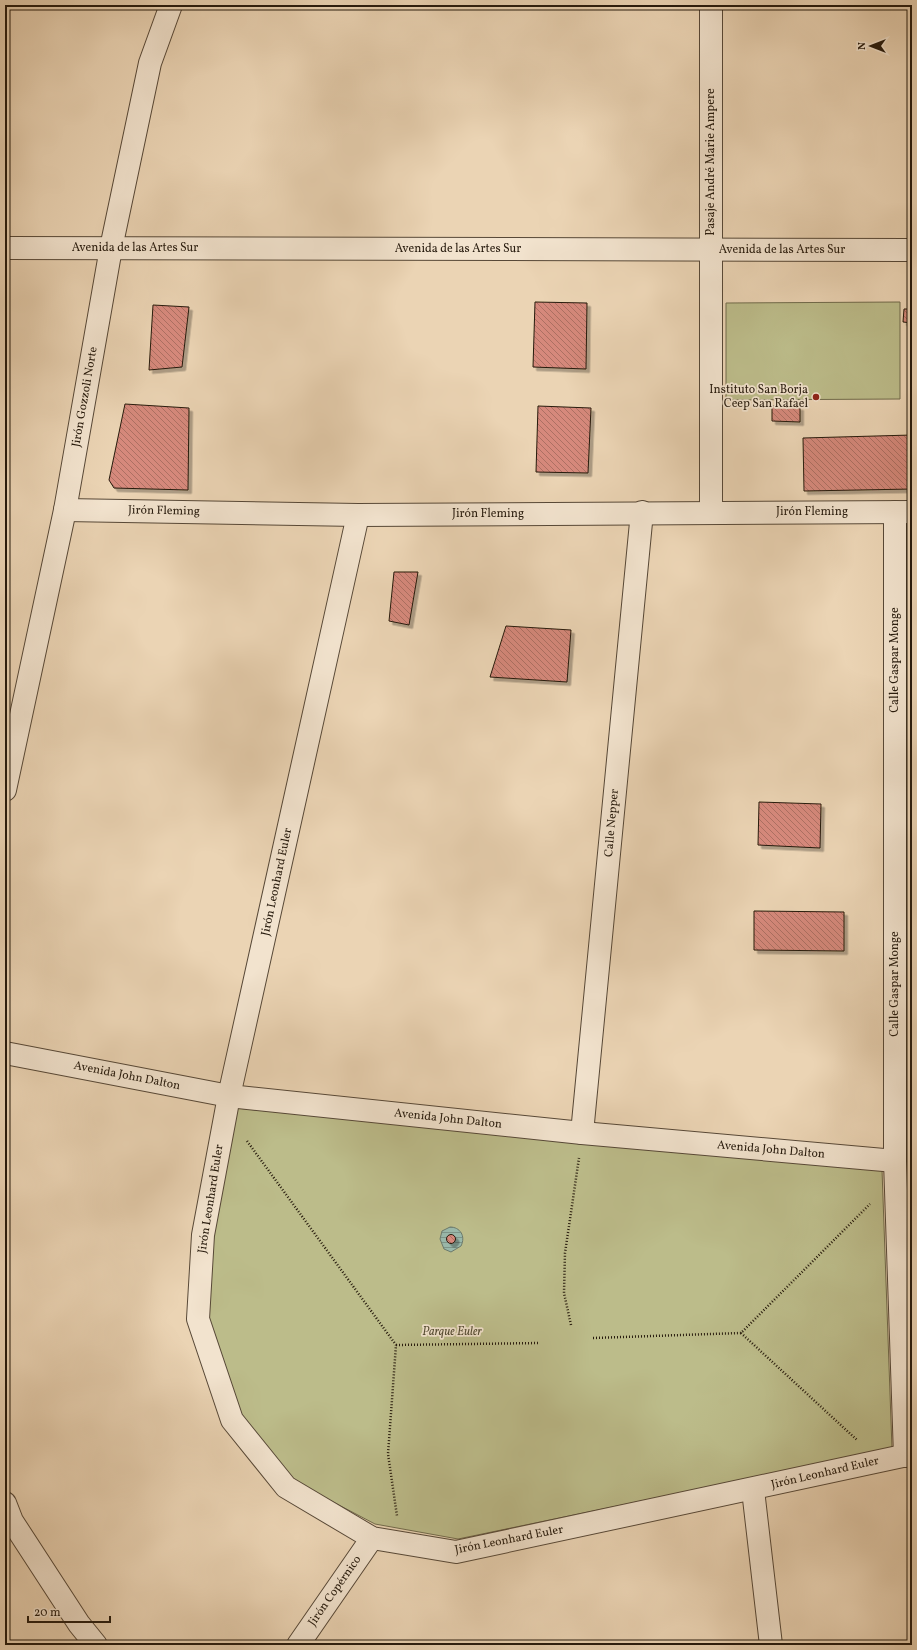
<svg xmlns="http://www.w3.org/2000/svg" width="917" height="1650" font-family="Vollkorn,serif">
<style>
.green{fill:#bcbc8a;stroke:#716b4c}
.water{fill:url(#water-rules);stroke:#6b796b}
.building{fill:url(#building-back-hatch);stroke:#261a0d;filter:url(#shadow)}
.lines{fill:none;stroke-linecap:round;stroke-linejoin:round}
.street-casing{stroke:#574837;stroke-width:24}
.path{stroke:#261a0d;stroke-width:2.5;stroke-dasharray:1 2;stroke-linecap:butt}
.street{stroke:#f2e3ce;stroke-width:22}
.poi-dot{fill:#8f2418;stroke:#f2e3ce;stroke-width:1.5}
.labels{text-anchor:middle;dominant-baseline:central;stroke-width:3.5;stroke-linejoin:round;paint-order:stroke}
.street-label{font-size:12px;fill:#261a0d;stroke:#f2e3ce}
.poi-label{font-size:12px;fill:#261a0d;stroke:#f2e3ce;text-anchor:end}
.park-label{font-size:12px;font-style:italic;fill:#534b32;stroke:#f2e3ce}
</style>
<defs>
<pattern id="water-rules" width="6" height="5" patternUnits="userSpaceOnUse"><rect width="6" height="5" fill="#99b8aa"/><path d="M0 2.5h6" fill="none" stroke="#7d9589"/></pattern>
<pattern id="building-back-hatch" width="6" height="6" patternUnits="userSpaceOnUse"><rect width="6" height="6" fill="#d6897b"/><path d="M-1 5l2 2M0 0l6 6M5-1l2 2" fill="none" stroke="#ad6f63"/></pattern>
<filter id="shadow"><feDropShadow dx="3.5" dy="3.5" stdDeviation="0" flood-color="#0004"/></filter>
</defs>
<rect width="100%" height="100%" fill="#ebd4b4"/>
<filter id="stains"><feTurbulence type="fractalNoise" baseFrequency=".005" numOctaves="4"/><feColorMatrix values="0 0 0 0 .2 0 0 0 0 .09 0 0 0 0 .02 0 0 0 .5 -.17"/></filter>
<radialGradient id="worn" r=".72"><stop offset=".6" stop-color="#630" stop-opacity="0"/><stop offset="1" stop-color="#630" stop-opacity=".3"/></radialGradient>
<!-- green -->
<g class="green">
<path d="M900,302V399L726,400V303Z"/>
<path d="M236,1108L882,1170L892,1449L458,1539L375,1524L295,1482L240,1414L207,1313L211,1229Z"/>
</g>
<!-- water -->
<path class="water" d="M450,1227C460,1227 466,1236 461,1246L451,1252L444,1249L440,1239L442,1231Z"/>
<!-- building -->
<g class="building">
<path d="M535,302L587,303L586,369L533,367Z"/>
<path d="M153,305L189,307L182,367L149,370Z"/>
<path d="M904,309H912V323L903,322Z"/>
<path d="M125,404L189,408L188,490L114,488L109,480Z"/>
<path d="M538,406L591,408L588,473L536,472Z"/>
<path d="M772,406L800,407V422L772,421Z"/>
<path d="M912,435V489L804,491L803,438Z"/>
<path d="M394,572H418L409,625L389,621Z"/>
<path d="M506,626L571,630L567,682L490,677Z"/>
<path d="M759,802L821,804L820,848L758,845Z"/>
<path d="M754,911L844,912V951L754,950Z"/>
<circle cx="451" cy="1239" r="4.5"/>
</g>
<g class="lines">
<defs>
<g id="street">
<path d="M711,5V512"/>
<path d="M5,248L912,250"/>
<path d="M65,510L358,515L912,512"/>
<path d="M895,512V1161L905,1456"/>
<path d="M358,515L229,1096L203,1235L198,1319L232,1420L286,1487L372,1538L456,1552L912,1454"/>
<path d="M5,790L65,510L111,248L150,63L171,5"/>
<path d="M5,1053L229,1096L582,1133L895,1161"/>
<path d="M582,1133L642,512"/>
<path d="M753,1490L771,1645"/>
<path d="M5,1503L12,1521L79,1624L96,1645"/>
<path d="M298,1645L372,1538"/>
</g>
</defs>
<!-- street casing -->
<use href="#street" class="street-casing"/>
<!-- path -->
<g class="path">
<path d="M247,1141L396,1345L388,1454L397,1516"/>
<path d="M571,1325L564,1293L565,1253L579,1158"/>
<path d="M741,1333L857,1440"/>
<path d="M593,1338L741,1333L870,1204"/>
<path d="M396,1345L540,1343"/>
</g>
<!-- street -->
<use href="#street" class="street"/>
</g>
<!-- markers -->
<circle class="poi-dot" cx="816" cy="397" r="4"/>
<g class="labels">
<!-- street labels -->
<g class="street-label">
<text transform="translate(711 162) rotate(-90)">Pasaje André Marie Ampere</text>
<text x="135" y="248">Avenida de las Artes Sur</text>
<text x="458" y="249">Avenida de las Artes Sur</text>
<text x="782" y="250">Avenida de las Artes Sur</text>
<text transform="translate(85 397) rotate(-80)">Jirón Gozzoli Norte</text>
<text transform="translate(164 511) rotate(1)">Jirón Fleming</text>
<text x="812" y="512">Jirón Fleming</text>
<text x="488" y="514">Jirón Fleming</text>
<text transform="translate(895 660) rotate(-90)">Calle Gaspar Monge</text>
<text transform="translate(612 823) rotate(-85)">Calle Nepper</text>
<text transform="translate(277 882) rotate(-78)">Jirón Leonhard Euler</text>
<text transform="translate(895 984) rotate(-90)">Calle Gaspar Monge</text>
<text transform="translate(127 1076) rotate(11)">Avenida John Dalton</text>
<text transform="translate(448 1119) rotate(6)">Avenida John Dalton</text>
<text transform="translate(771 1150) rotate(5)">Avenida John Dalton</text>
<text transform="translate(211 1199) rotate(-81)">Jirón Leonhard Euler</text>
<text transform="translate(825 1473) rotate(-13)">Jirón Leonhard Euler</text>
<text transform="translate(509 1540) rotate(-11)">Jirón Leonhard Euler</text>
<text transform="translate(335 1591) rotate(-55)">Jirón Copérnico</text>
</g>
<!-- poi labels -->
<g class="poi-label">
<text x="808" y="390">Instituto San Borja<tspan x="808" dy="14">Ceep San Rafael</tspan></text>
</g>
<!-- park labels -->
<g class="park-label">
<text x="452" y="1332">Parque Euler</text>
</g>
</g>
<!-- margin -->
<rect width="917" height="1650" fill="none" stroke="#ebd4b4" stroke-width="20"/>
<rect x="6" y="6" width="905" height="1638" fill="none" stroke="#261a0d" stroke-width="2"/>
<rect x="10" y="10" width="897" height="1630" fill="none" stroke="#261a0d"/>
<!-- north arrow -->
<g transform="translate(871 46) rotate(270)" stroke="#f2e3ce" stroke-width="3" paint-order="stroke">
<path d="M0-3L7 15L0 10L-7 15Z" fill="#261a0d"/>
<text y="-6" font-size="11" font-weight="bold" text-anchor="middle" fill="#261a0d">N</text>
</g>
<!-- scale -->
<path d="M28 1616v6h82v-6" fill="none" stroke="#261a0d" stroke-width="2"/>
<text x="34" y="1616" font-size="12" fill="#261a0d" stroke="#f2e3ce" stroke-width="3" paint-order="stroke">20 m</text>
<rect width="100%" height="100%" filter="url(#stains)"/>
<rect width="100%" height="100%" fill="url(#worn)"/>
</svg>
